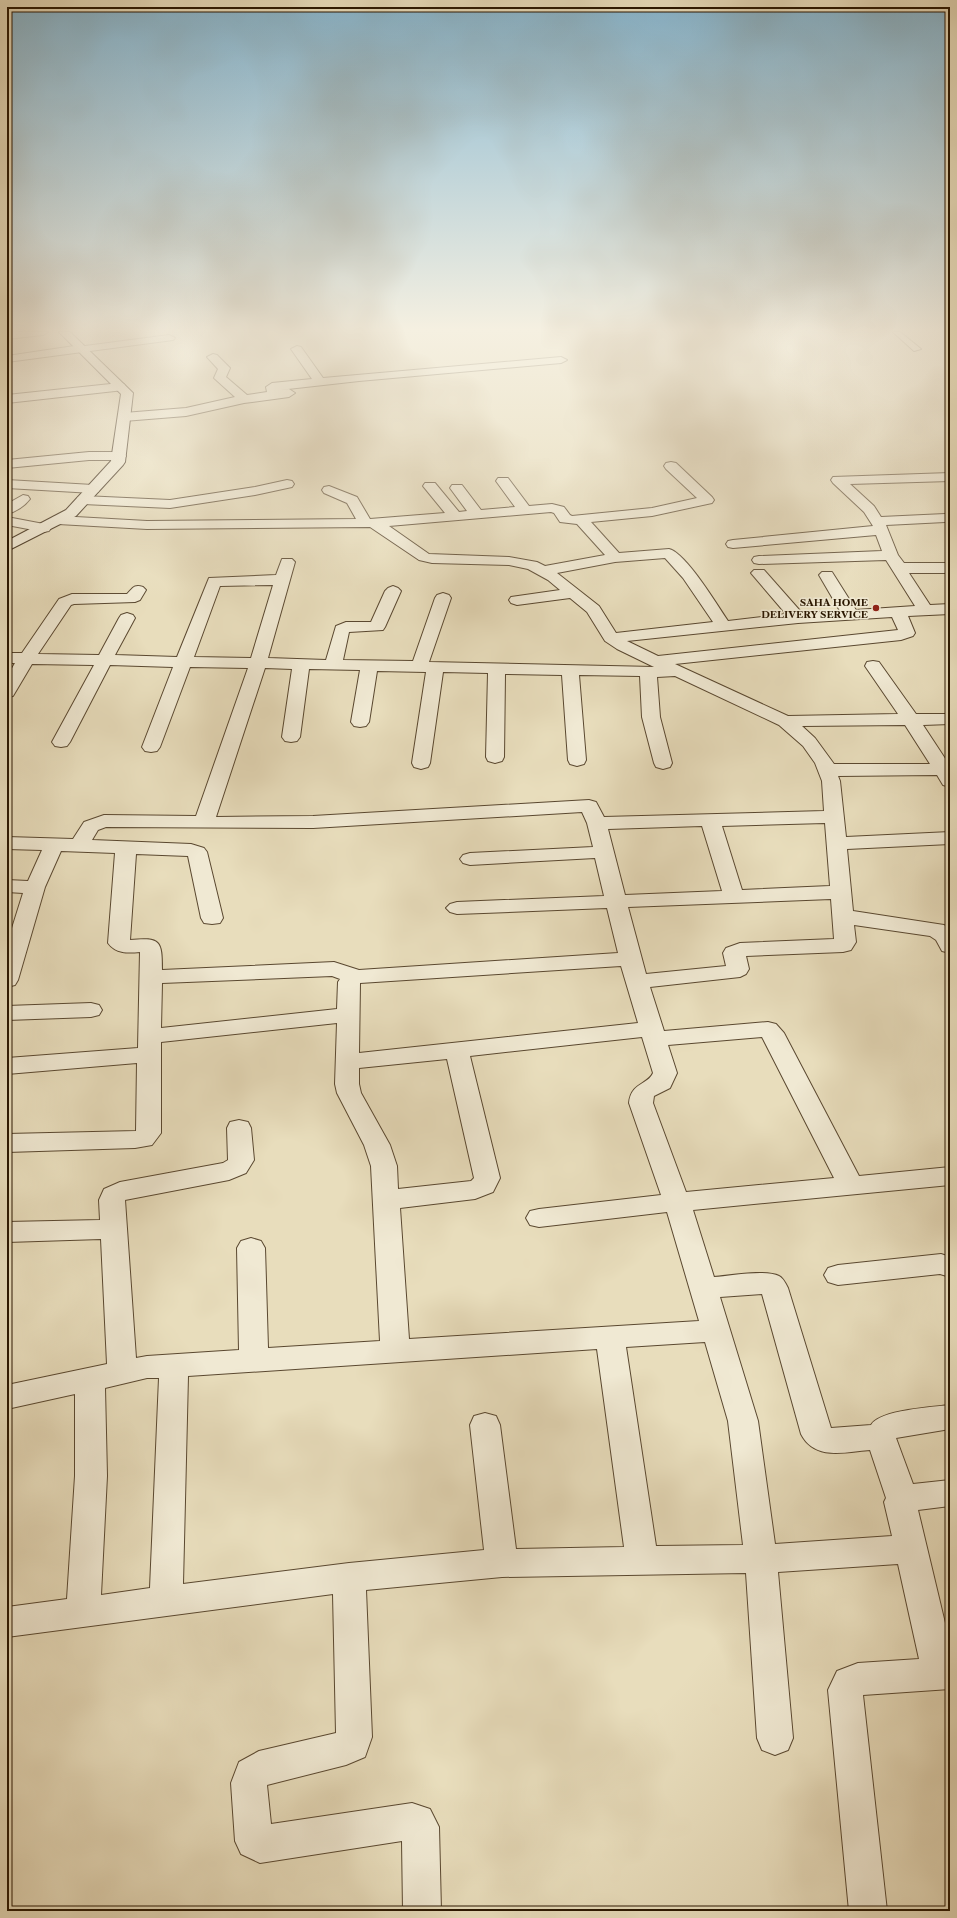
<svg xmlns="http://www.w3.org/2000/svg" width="957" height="1918" font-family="'Libre Caslon Text',serif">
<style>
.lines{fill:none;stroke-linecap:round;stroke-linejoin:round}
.lane-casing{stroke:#5a4830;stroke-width:2}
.street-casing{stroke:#5a4830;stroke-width:2}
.secondary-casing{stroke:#2a1701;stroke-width:2}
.lane{fill:#f0e9d3;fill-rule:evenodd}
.street{fill:#f0e9d3;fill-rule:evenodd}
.secondary{fill:#f0e9d3;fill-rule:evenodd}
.poi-dot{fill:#8f2418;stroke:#f0e9d3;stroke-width:1.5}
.labels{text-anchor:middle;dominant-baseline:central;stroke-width:3;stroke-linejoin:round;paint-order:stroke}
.far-poi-label{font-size:10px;font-weight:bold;fill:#2a1701;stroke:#f0e9d3;text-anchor:end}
</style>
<rect width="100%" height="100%" fill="#e8ddbc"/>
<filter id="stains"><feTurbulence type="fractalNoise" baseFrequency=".005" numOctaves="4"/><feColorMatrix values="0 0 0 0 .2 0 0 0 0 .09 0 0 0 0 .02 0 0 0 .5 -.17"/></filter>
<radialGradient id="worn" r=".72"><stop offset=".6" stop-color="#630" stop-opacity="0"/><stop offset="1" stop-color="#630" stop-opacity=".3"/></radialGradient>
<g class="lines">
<defs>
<path id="lane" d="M893,332H900L921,349L914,351Z"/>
<g id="street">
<path d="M15,332H48L43,335L7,339V333Z"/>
<path d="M169,335L175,338L173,340L7,362V356L81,345L85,346Z"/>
<path d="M297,346L301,347L323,378L561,357L567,360L561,363L359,381L279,390L289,389L295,393L289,397L244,403L186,416L124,421L118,417L124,413L186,408L235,397L214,378L218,369L207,357L213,354L217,355L230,368L226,377L247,395L267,392L266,387L272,383L312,379L291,349Z"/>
<path d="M120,383L124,384L126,387L124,390L7,403V395Z"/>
<path d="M89,452H119L124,453L126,456L124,459L119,460H89L7,468V460Z"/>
<path d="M671,462L676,463L712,497L714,500L712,503L652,516L591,522L619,553L669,549C686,553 717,605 728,621L786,614L751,573L754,570H764L802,613L840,611L819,575L822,572H832L856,610L915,606L886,560L759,564L754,563L752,560L754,557L759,556L882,551L876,535L733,548L728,547L726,544L728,541L733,540L873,526L864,512L833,483L831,480L833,477L950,473V481L850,484L874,506L881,517L945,514L950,515V521L945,522L886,525L898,555L904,563H950V573H909L930,605L950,604V614L908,616L915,633L913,636L901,640L675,664L788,716L898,714L865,666L867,662L873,661L879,662L916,714H950V724L923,725L948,763H950V787L943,785L937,775L838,776L840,781L846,837L950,832V844L847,849L853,911L944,925L950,930V953L942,951L936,940L930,936L854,925L856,942L851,950L843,952L746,956L749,969L746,974L740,977L650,987L664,1031L768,1022L776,1024L784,1033L859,1176L950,1167V1185L693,1210L714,1277C729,1276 766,1269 779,1276C783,1278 786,1284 788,1288L831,1428L871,1425C879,1410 933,1407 950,1405V1429L896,1438L913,1484L950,1480V1506L918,1510L950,1644V1689L863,1695L887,1911H849L828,1690L837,1671L858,1663L919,1659L898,1564L778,1572L793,1738L788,1750L775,1755L762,1750L757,1738L746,1573L502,1577L366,1590L372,1737L365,1757L346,1765L267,1785L271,1824L412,1803L430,1809L439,1827L441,1911H403L402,1841L260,1863L241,1854L235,1841L231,1783L239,1762L259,1751L336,1733L333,1594L7,1637V1607L67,1599L75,1476V1394L7,1409V1385L107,1364L101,1239L7,1242V1222L100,1220L99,1200L104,1189L120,1182L223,1163L228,1160L227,1128L230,1122L239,1120L248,1122L251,1128L254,1160L246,1173L229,1180L125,1200L136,1358L147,1356L239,1350L237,1248L241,1241L251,1238L261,1241L265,1248L268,1348L380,1341L371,1166L364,1145L337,1093L335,1084L337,1023L161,1042V1133L152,1145L135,1148L7,1152V1134L136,1131L137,1063L7,1074V1058L138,1048L140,952C128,953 116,954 108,943L115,853L61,851L45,887L18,980L15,985L7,987V944L23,893L7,892V880L28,881L42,850L7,849V837L73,839L84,822L104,815L196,816L248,668L190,667L160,747L157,751L151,752L145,751L142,747L173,667L110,665L70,742L67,746L61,747L55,746L52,742L94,665L32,664L13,696L7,697V677L15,663H7V653H22L59,599L72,594H127C133,588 134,584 143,587L146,590L140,600L135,602L74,604L71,605L38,654L99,655L119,618L121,615L127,613L133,615L135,618L115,655L177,657L209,578L276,575L282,559H292L295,562L268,658L326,660L336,626L346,622H371L385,591L388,588L393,586L398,588L401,591L385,627L383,630L349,632L343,660L413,661L435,598L437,595L443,593L449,595L451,598L429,662L654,667L617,649L605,641L587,612L570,598L517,605L511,603L509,600L511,597L560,590L548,580L528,569L509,565L432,563L419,560L370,527L147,529L58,524L53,523L51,520L53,517L58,516L147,521L356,519L347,503L324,493L322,490L324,487L329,486L357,497L370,519L445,513L423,486L425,483H435L459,512L467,511L450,488L452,485H462L481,510L515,507L496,481L498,478H508L529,506L552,504L564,507L570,515L572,516L652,508L697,498L666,469L664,466L666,463ZM551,512L554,513L560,522L577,524L605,555L545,566L537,562L509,557L429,554L389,526ZM665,558L683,578L713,622L616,633L599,606L557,573L615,562ZM273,585L251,658L194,657L220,586ZM892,617L898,630L658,656L627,641L798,623ZM265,668L292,669L282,737L285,741L291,742L297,741L300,737L309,669L360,670L351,722L354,726L360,727L366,726L369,722L377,671L426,672L412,763L414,767L421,769L428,767L430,763L443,672L488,673L486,757L488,761L495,763L502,761L504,757L505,674L562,675L568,760L570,764L577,766L584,764L586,760L579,675L640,676L642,717L654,763L656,767L663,769L670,767L672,763L660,717L657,677L675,676L779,725L803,746L815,763L822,781L824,811L604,817L596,802L589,800L313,816L216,817ZM905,725L930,764H834L815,738L802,726ZM582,812L587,823L593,847L470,853L463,855L460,859L463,863L470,865L595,858L604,896L457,902L450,904L446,908L450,912L457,914L607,908L618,953L359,970L334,962L162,970C162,941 161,937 130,940L136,854L188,856L201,918L204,923L212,924L220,923L223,918L207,852L204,848L191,844L92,840L98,830L106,827L313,828ZM825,823L830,886L742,890L722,826ZM702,826L722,891L625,895L608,829ZM831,899L834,939L740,943L726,948L723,953L726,966L646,974L628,907ZM621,966L638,1023L359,1053L360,983ZM332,976L340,979L338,982L337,1009L161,1028L162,983ZM642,1037L653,1073C648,1085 631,1082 629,1103L661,1195L539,1209L530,1211L526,1218L530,1225L539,1227L667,1212L699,1321L409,1339L400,1208L475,1199L493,1192L500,1178L470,1056ZM762,1037L834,1178L686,1192L653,1103L654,1096L670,1088L677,1073L668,1045ZM447,1059L474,1178L471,1181L398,1189L397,1166L390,1145L361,1093L359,1084V1068ZM762,1294L801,1434C815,1461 845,1452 870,1450L886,1498L884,1502L892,1536L775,1544L758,1421L720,1297ZM705,1342L728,1421L743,1545L656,1546L626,1347ZM597,1349L624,1547L516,1549L500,1425L496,1416L485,1413L474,1416L470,1425L484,1550L349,1563L183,1584L188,1376ZM147,1378H159L150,1588L101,1595L107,1476L105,1388Z"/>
<path d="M7,480L93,485L98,486L100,489L98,492L93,493L7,488Z"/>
<path d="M287,480L292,481L294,484L292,487L255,495L170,508L83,504L78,503L76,500L78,497L83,496L170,500L255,487Z"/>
<path d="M23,495L28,496L30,499C25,506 15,512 7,514V504Z"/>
<path d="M7,517L49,525L51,528L49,531L44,532L7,525Z"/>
<path d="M91,1003L99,1005L102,1010L99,1015L91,1017L7,1020V1006Z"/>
<path d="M941,1254L950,1257V1277L940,1274L838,1285L828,1282L824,1275L828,1268L838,1265Z"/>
</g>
<path id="secondary" d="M59,332H70L133,393L125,462L123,465L76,516L7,551V541L66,510L111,461L121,394Z"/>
</defs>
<!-- lane casing -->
<use href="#lane" class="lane-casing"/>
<!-- street casing -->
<use href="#street" class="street-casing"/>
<!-- secondary casing -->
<use href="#secondary" class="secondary-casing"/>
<!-- lane -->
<use href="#lane" class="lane"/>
<!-- street -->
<use href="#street" class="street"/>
<!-- secondary -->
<use href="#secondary" class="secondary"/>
</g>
<!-- sky -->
<linearGradient id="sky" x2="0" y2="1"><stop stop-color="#87b7d1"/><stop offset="0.55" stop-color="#f5f0e1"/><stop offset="1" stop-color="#f5f0e1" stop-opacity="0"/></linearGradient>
<rect width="957" height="600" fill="url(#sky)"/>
<!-- markers -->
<circle class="poi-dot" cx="876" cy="608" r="4"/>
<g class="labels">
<!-- far-poi labels -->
<g class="far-poi-label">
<text x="868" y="602">SAHA HOME<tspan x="868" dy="12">DELIVERY SERVICE</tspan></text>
</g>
</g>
<!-- margin -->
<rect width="957" height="1918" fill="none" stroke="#e8ddbc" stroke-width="24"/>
<rect x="8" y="8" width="941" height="1902" fill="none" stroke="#2a1701" stroke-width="2"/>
<rect x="12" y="12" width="933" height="1894" fill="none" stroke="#2a1701"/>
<rect width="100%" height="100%" filter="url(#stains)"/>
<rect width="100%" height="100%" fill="url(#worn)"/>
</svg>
